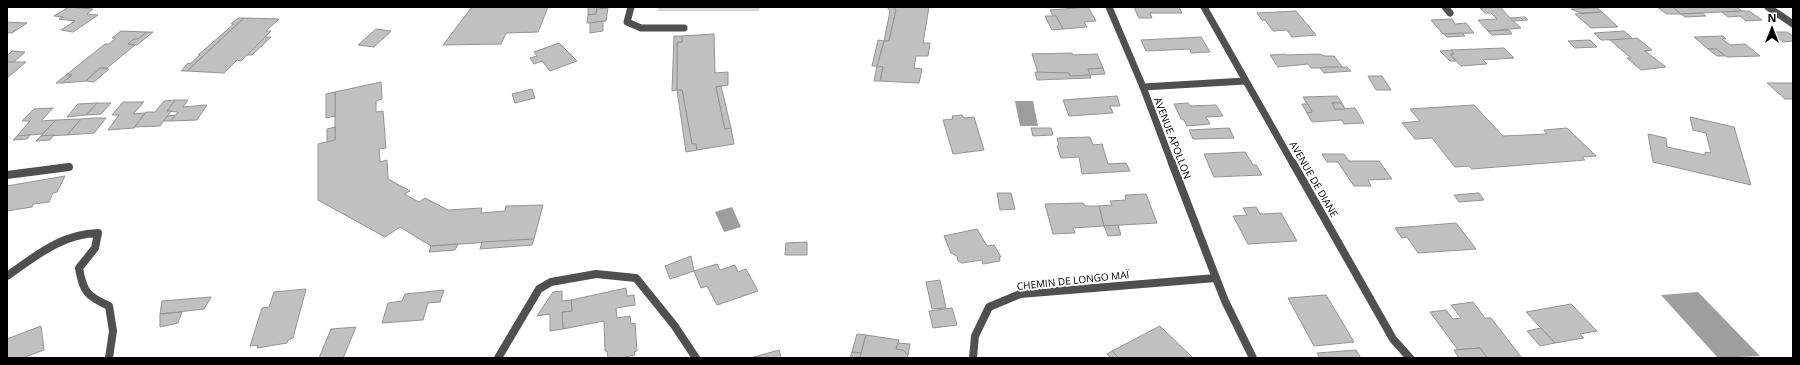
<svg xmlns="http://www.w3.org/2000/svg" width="1800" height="365" font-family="'Open Sans',sans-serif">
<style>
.green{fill:#d7d7d7}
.water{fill:#9e9e9e}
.building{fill:#c0c0c0;stroke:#949494}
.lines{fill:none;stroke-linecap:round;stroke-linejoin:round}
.lane-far1{stroke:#505050;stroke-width:7}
.lane{stroke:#505050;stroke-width:8}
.street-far1{stroke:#505050;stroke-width:7}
.street{stroke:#505050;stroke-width:8}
.labels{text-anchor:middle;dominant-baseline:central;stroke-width:4;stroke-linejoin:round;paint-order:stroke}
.street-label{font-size:10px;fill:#000;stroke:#fff}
</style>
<rect width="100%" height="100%" fill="#fff"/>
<!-- green -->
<path class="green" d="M659,7H760L759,11H657Z"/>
<!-- water -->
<g class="water">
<path d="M1015,101H1033L1038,126H1020Z"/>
<path d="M732,207L741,227L724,232L715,212Z"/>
<path d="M1698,292L1760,356L1718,358L1661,295Z"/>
</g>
<!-- building -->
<g class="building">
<path d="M69,7L93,9L87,14L98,15L73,32L61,30L75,21L59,19L63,17L54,16Z"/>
<path d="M472,7H548L538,32L506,33L501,44L443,45Z"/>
<path d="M588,7H597L596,14L588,15Z"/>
<path d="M887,7H893L896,10L889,41H884L890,11Z"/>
<path d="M893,7H929L923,43H930L928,56H916L914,68L922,69L919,83L880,81L883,67L877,66L884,41H889L896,10Z"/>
<path d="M1088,7L1096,21L1084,22L1087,27L1063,29L1056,16H1053L1050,10Z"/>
<path d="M1134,7H1179L1182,13H1150L1152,18H1139Z"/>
<path d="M1500,7L1510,18L1521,28L1488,31L1478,20L1497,19L1491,13H1485L1480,8Z"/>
<path d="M1657,7H1673L1681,14H1667Z"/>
<path d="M1673,7H1736L1742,11L1681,14Z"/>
<path d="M608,8L606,21L587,23L588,15L596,14L597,9Z"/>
<path d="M1597,8L1602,12L1581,13L1571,9Z"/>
<path d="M1296,11L1316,35L1292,37L1287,30L1273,31L1265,20H1262L1257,13Z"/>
<path d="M1742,11H1749L1762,20L1746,21L1740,16L1728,17L1722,12Z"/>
<path d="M1602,12L1618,27L1591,28L1575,14Z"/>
<path d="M1702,13L1706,16L1685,17L1681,14Z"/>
<path d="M1045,16H1056L1063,29L1052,30Z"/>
<path d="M1525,17L1528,20L1513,21L1510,18Z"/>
<path d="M238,18H244L187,71H181L188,63L190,64L200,55H198L234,24H231Z"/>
<path d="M244,18L279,19L266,31H271L241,61L237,60L224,73L187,71Z"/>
<path d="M1452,19L1455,24L1466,23L1474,33L1443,34L1431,20Z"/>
<path d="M603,21V31L590,33V23Z"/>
<path d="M7,22L27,23L12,33H7Z"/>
<path d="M376,29L391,31L374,47L358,45Z"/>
<path d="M1509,30L1512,34L1492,35L1488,31Z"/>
<path d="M121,31L147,32L138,39H134L128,44L135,45L107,68H100L86,81L62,83L72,75H66L105,44H109L116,38H112Z"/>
<path d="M1624,31L1633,39L1601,40L1594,33Z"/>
<path d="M147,32H153L137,45L128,44L134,39H138Z"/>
<path d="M1770,32H1787L1793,36V41L1783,42Z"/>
<path d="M1462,33L1465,36L1447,37L1444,34Z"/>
<path d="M714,34L715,73L728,72V85L716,87L725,129L731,128L734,144L697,150L696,144H692L682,90H677V42H682V36Z"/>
<path d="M674,36H682V42H677V90L672,91Z"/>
<path d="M1723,36L1726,39H1722L1730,45L1745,44L1760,56L1727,57L1716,49H1708L1694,37Z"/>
<path d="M265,37H271L252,55H247Z"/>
<path d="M1201,37L1210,52L1191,53L1190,49L1146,51L1141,40Z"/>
<path d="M1637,38L1652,50L1645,51L1666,67L1641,70L1627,58H1631L1610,40Z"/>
<path d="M878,40L884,41L877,66H872Z"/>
<path d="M1590,40L1597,47L1575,48L1568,41Z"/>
<path d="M559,43L577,61L550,71L542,61L534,64L530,58L537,56L534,52Z"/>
<path d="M1504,48L1514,58L1483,60L1487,64L1461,66L1450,54H1454L1451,50Z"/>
<path d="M1708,49H1716L1725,56H1717Z"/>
<path d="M1451,50L1454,54H1450L1456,61H1450L1440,51Z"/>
<path d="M12,51L25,52L14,62H7V56Z"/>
<path d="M1072,53L1073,55L1097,54L1103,68L1088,69L1090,75L1070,76L1069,73H1038L1032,54Z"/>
<path d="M1285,54L1286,55L1319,54L1325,56H1334L1343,68H1311L1308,64L1278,67L1270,55Z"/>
<path d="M7,62H26L7,78Z"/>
<path d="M877,66L883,67L880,81H874Z"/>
<path d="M1327,67H1347L1351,71L1324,73L1320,68Z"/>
<path d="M100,68L109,69L94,82L86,81Z"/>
<path d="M1103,68L1105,74L1090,75L1088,69Z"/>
<path d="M1035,72L1069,73L1070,76L1090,75L1091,78L1037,80Z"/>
<path d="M66,75H72L62,83H56Z"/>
<path d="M1368,76H1382L1391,90H1376Z"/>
<path d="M381,82L382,99L376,101V112L383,111L386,148L379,149L380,162L387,160L388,179L410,191L404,194L419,202L425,198L448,210L482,208L481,213L505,211L506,206L543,205L534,239L431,246L400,227L385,237L318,200V144L335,140V92Z"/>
<path d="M1767,83H1793V99H1785Z"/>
<path d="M721,86L731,128L725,129L716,87Z"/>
<path d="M532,89L535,98L515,103L512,94Z"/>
<path d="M677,90H682L692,144H696L697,150L686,152Z"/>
<path d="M335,92V116L326,118V94Z"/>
<path d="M1117,96L1120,106H1110L1113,113L1069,116L1063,100Z"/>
<path d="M1337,96L1342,103H1332L1335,109L1355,108L1364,123L1344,124L1342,120L1312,122L1307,113L1312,112L1303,97Z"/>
<path d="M175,100H188L183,107L207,105L197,120L171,121L178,112L167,111Z"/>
<path d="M175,100L167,111H171L160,126L134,127L146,112H155L164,101Z"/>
<path d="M123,102H144L133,114L145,113L134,128L108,130L119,115H112Z"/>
<path d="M97,103L86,115L67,117L78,104Z"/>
<path d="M97,103H111L101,114L86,115Z"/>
<path d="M1188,103L1190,106L1216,105L1223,116L1206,117L1210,124L1187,126L1184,120L1181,119L1174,104Z"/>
<path d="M1332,103H1342L1345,109H1335Z"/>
<path d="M1302,104H1308L1312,112L1307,113Z"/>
<path d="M1474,105L1503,136L1547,134L1544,130L1567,128L1596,156L1582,157L1585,160L1472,169L1469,166L1455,167L1432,138L1415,139L1402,123L1420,121L1410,109Z"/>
<path d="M53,108L41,121L56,120L42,134L17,136L30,121H22L34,109Z"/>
<path d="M175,115L171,121H163L168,116Z"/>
<path d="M962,115L964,118L974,117L984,150L953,154L943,120L953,119L952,116Z"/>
<path d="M1690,117L1734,127L1751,185L1653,162L1648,134L1666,138L1667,147L1705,155V152L1711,153L1706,133L1693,130Z"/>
<path d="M95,118H106L94,133L67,135L81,119Z"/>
<path d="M81,119L67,135L41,136L56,120Z"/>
<path d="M335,127V140L327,142V129Z"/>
<path d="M1031,128H1051L1053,135L1033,136Z"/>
<path d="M1229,128L1234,138L1193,139L1189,130Z"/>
<path d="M30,135L27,139L13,140L17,136Z"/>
<path d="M54,135L50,140L36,141L41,136Z"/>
<path d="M1090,137L1093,145L1102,144L1108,164L1126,163L1130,171L1082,174L1079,157L1061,158L1057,146H1059L1057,138Z"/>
<path d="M1245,152L1253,165H1256L1262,175L1214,177L1204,154Z"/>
<path d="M1322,154H1344L1349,161H1379L1392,179L1368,180L1371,186H1354L1338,162H1327Z"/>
<path d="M65,176L57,192L53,193L49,202L33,204L32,207L7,211V186Z"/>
<path d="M997,193H1011L1015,209L1000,210Z"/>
<path d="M1479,193L1484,200L1459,202L1454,195Z"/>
<path d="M1146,194L1157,223L1104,226L1099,206L1112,205L1110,201L1126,200L1125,195Z"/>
<path d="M1083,203L1085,206H1099L1104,226L1073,228L1075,233L1053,234L1045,204Z"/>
<path d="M1256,207L1260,214L1281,213L1297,241L1248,244L1233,216L1247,215L1243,208Z"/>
<path d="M1456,223L1476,249L1418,253L1407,237L1402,238L1395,228Z"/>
<path d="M1118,225L1121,235L1108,236L1104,226Z"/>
<path d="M977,229L987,246L994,245L1001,257H999L1000,261L983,264L982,260L962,263L958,261L957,256L951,253L944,236Z"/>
<path d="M534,239L532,245L480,249L482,242Z"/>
<path d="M807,242V255H785L786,243Z"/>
<path d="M458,244L455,250L429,252L431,246Z"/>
<path d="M691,256L694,271L670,279L665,266Z"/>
<path d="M717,264L720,270L735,265L738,272L746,269L758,291L717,305L707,286L701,288L694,271Z"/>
<path d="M940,280L946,308L932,309L926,282Z"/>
<path d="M626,288L627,296L634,295L635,305L616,308L617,318L630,316L631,324L635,323L637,351L634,352L635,355L620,358H608L607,351H605L604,321L563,329L562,312L572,311L571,300Z"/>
<path d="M306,289L293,338L288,340L287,343L257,348L258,345L250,346L262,308L269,307L274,292Z"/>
<path d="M444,290L440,302L428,303L423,320L382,323L388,303L402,301L405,294Z"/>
<path d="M562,291V301L571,300L572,311L562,312L563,329L550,331V314L537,316L553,292Z"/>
<path d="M1326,295L1354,342L1314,346L1288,298Z"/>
<path d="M211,297L204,309L160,314L162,301Z"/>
<path d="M1473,302L1485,318H1491L1522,358H1487L1480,348L1458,350L1430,312L1446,310L1453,319L1461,318L1451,305Z"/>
<path d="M1571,304L1597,331L1580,334L1584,338L1555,343L1526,312Z"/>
<path d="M952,308L957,325L933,328L929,311Z"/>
<path d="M182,312L178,323L160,327V314Z"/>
<path d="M41,326L44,350L22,358H7V339Z"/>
<path d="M1160,326L1193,358H1119L1112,351Z"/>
<path d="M356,327L343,358H319L331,329Z"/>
<path d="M1541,328L1555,343L1540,346L1527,331Z"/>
<path d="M857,334L866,335L861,353L852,352Z"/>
<path d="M866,335L899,340L896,349L903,350L908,355L907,358H860Z"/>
<path d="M898,343L910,344L908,355L903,350L896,349Z"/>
<path d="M1480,348L1487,358H1459L1454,350Z"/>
<path d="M779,350L781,358H750Z"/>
<path d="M1356,350L1361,358H1320L1317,353Z"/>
<path d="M1112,351L1119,358H1111L1107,354Z"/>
<path d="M852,352L861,353L860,358H850Z"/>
</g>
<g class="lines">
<!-- lane-far1 -->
<g class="lane-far1">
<path d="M1445,7L1450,13"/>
<path d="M1768,7L1793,24"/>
</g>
<!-- lane -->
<g class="lane">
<path d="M7,175L69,167"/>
<path d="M1216,278L1225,301L1253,358"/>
</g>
<!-- street-far1 -->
<g class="street-far1">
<path d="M631,7L627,22L641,28H684"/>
<path d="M1109,7L1143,87L1172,164"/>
<path d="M1204,7L1293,164"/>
<path d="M1143,87L1245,81"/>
</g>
<!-- street -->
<g class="street">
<path d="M1293,163L1393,339L1410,358"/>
<path d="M7,276C36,256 61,234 98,233L95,248L79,268C83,292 87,296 109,306L113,331L109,358"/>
<path d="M498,358L539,289L551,282L596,274L636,278L674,325L696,358"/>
<path d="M973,358L975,336L989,307L1020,294L1216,278L1172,163"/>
</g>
</g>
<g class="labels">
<!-- street labels -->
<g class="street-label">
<text transform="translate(1173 138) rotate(69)">AVENUE APOLLON</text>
<text transform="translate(1314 179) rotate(60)">AVENUE DE DIANE</text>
<text transform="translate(1073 280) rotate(-6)">CHEMIN DE LONGO MAÏ</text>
</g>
</g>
<!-- border -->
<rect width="1800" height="365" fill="none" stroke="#000000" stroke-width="16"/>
<!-- north arrow -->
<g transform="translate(1772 28)" stroke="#ffffff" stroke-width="3" paint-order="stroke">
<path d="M0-3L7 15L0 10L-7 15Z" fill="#000000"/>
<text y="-6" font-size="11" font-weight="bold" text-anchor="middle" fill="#000000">N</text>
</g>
</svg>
